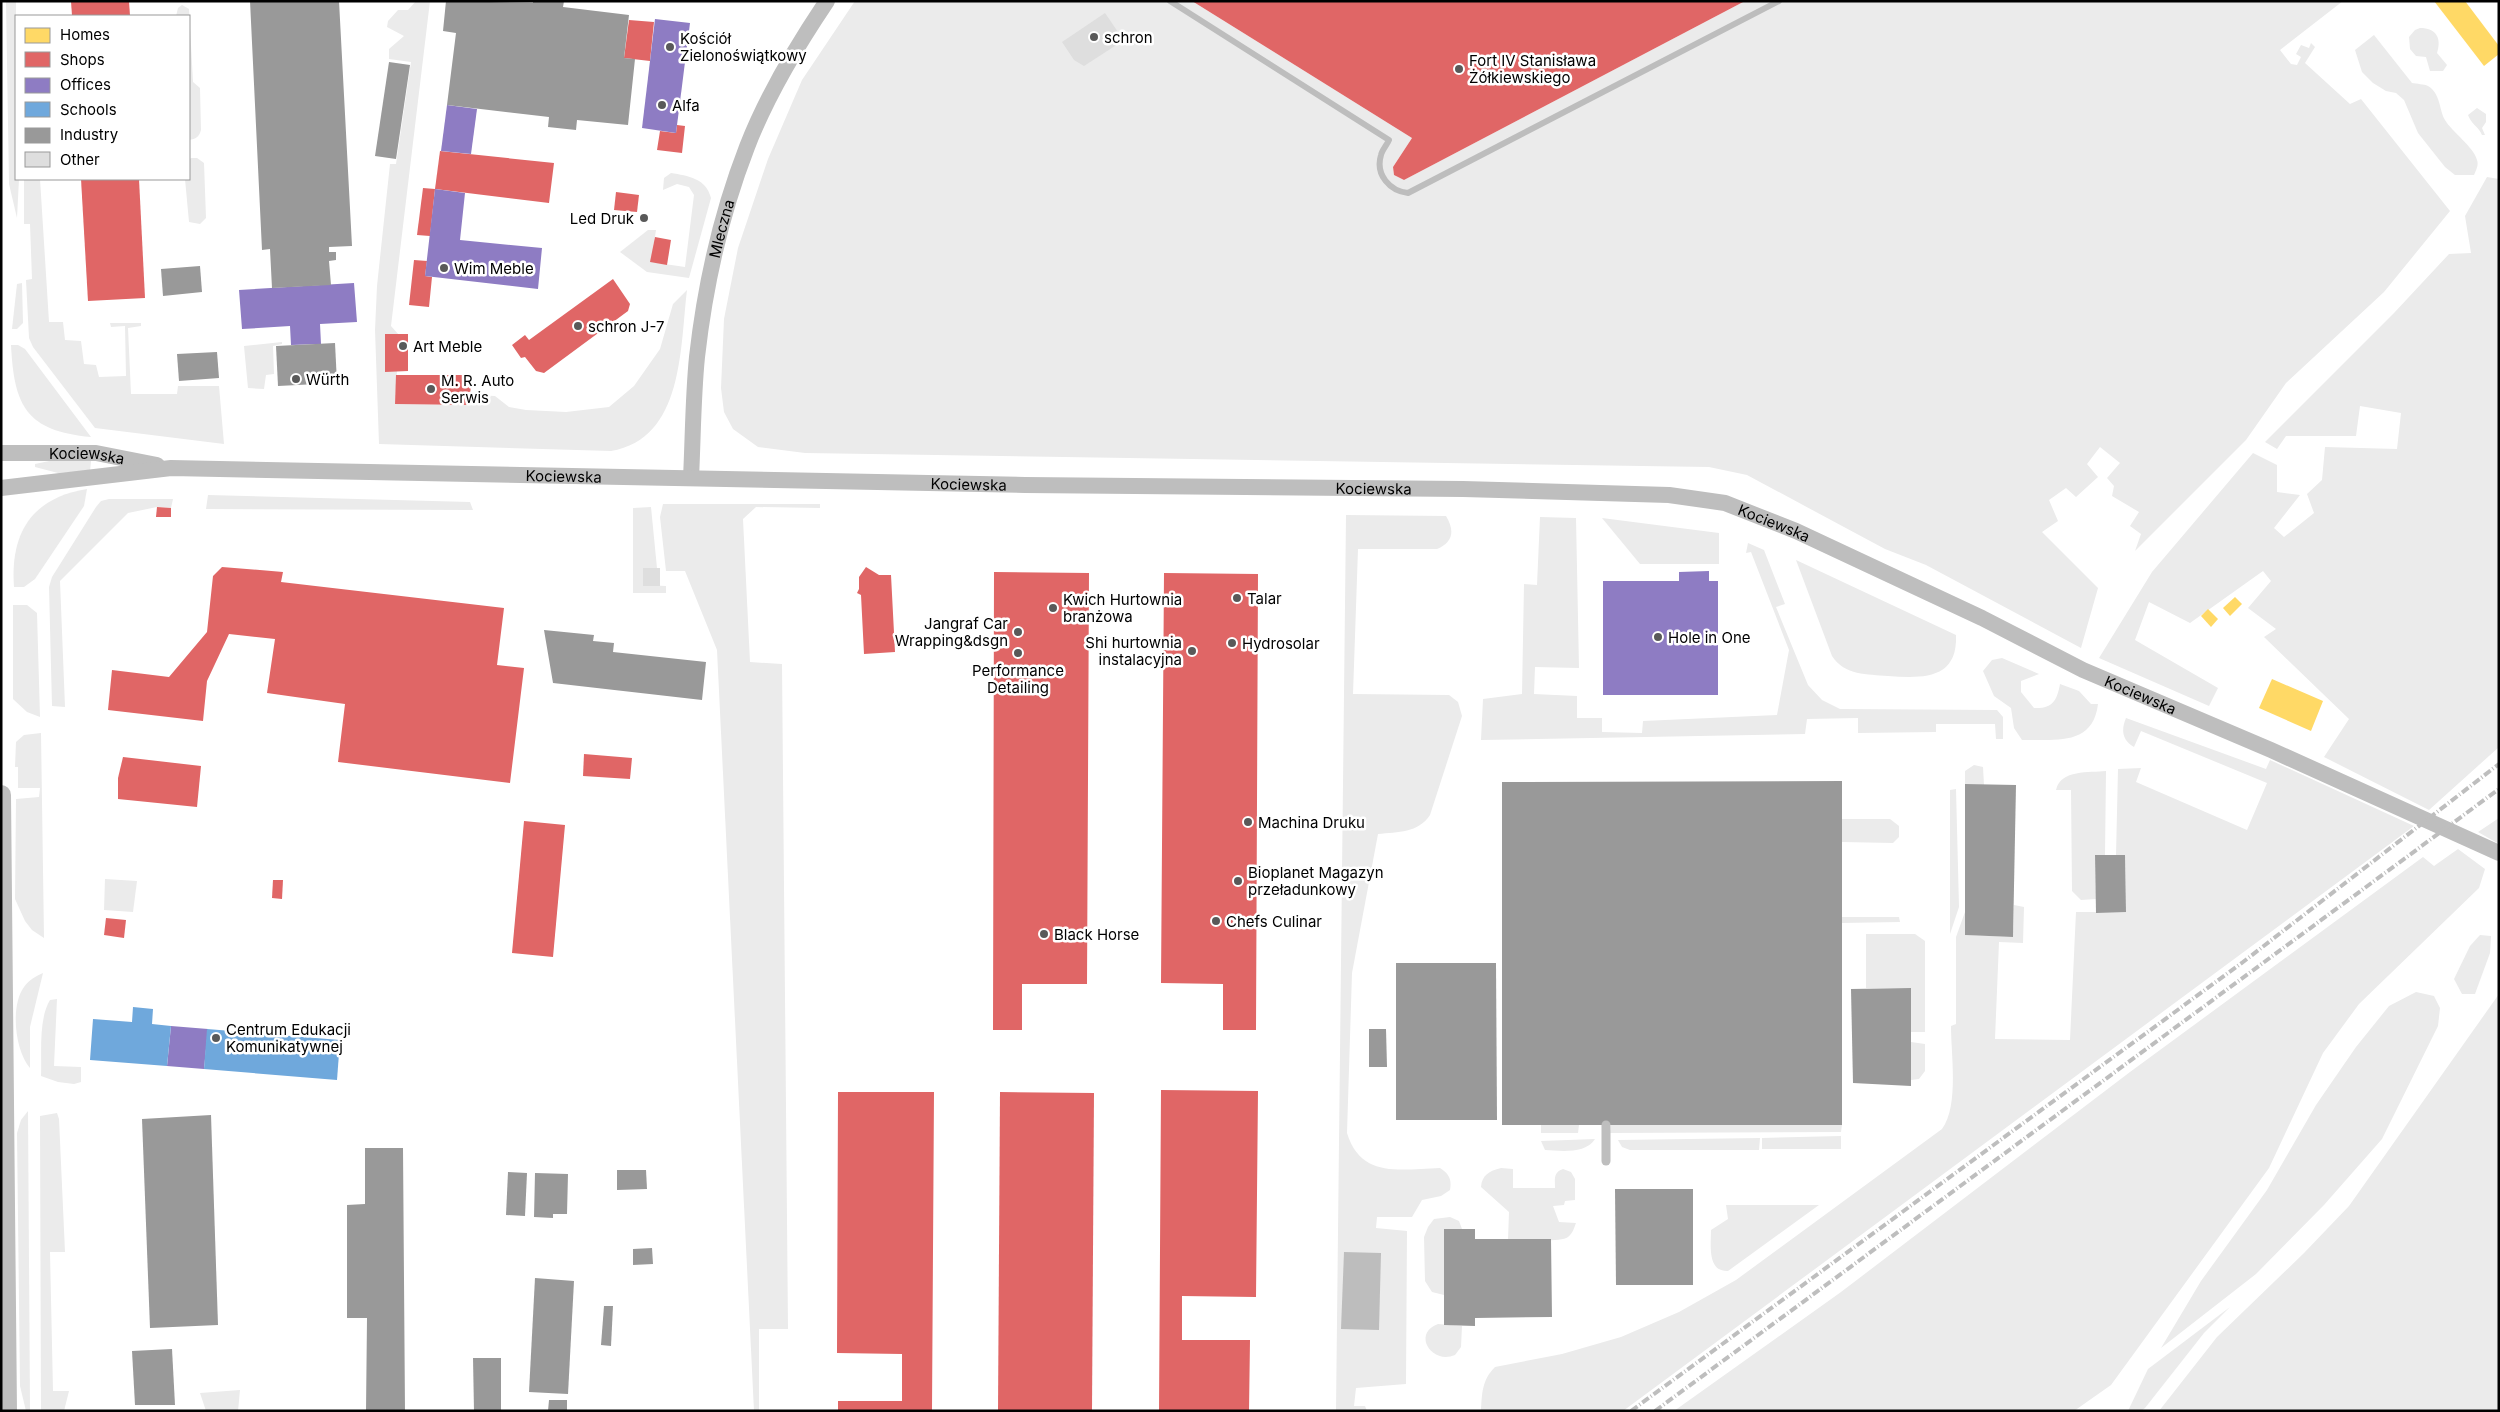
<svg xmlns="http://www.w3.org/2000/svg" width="2500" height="1412" font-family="Inter,sans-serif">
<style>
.green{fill:#ebebeb}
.water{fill:#bdbdbd}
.homes{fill:#ffd966}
.shops{fill:#e06666}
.offices{fill:#8e7cc3}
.schools{fill:#6fa8dc}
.industry{fill:#999}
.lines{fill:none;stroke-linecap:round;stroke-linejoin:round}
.stream{stroke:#bdbdbd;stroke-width:6}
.building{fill:#dedede}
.service{stroke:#bebebe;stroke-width:9}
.minor{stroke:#bebebe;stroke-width:16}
.tertiary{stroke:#bebebe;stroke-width:20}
.rail{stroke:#bebebe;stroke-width:4;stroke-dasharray:8 2.5 1 2.5;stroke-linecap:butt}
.poi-dot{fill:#595959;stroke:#fff;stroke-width:2}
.labels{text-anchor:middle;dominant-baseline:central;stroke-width:5;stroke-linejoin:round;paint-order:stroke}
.poi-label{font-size:15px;fill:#000;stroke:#fff;text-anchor:start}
.street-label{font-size:15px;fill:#000;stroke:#fff}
</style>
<rect width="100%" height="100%" fill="#fff"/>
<!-- green -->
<g class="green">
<path d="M6,1H16V179H19L17,218L9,184Z"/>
<path d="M416,1H430L391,326L399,335H385V371H397L395,404L470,405L471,395L495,396L509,407L526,410L566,412L609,407L634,386L660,349L673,304L687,290C680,347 684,439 611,451L379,444L375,330L377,286L390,164H396L411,62L389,59V49L404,36L387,27L388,21L398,10H408Z"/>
<path d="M855,1H1192L1412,138L1393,167L1394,175L1404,180L1745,1H2343L2280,50L2291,64L2297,65L2301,57L2296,54L2301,45L2309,48L2311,43L2315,47L2305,63L2350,104L2361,99L2450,211L2384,292L2286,383L2246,440L2135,551L2141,534L2130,526L2139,512L2112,496L2114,486L2107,478L2120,463L2100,447L2087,464L2098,477L2076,497L2066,488L2049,500L2058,521L2042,532L2098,588L2081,648L1926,565L1885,549L1747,475L1709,467L805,453L758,447L733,429L724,412L721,388L724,319L738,248L768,159L802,80Z"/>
<path d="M182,5L189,9L193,82L200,88L201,130C199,137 196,139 189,140V16H176L178,8Z"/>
<path d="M2420,28C2436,28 2442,38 2437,53L2447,65L2443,71H2430L2426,57L2416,56L2410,49L2409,37L2415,30Z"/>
<path d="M2374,35L2412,83C2417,84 2424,84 2428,86C2441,94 2439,110 2445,120C2452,132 2474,147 2477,160C2479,165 2476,170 2474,175H2455L2445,167L2418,133L2404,100L2396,93L2386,91L2373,83L2362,72L2355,50Z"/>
<path d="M2477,108L2486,114V122L2482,128L2485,135H2482C2479,127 2471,124 2468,115Z"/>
<path d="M191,158H197L204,163L206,218L200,224L189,222L185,179H189V160Z"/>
<path d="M671,173C688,176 706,178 711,198L689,278L647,272L620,252L648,230H656L651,262L685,267L694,195L689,187L677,184L663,190L664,178Z"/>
<path d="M2487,177L2499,179V747L2429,810L2324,757L2349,719L2264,637L2276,629L2248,608L2271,581L2263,571L2190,623L2149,602L2135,640L2218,688L2209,706L2099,658L2152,572L2253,453L2277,465V492L2300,495L2274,528L2284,537L2314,513L2307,494L2322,480L2325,447L2397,449L2401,413L2360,406L2356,436H2286L2277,449L2265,442L2394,313L2449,254L2471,253L2465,216Z"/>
<path d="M24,179H40L49,322H63L65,340L81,341L84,364L96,365L99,377L126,376L125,326L111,327L110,323H141V326L128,328L131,394H177L178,386H219L224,444L95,428L33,347L29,338L26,280L32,279L30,224H24Z"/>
<path d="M22,283L23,323L17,329H12L17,284Z"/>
<path d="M282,342V344L273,346L274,374L266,375L264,389L248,388L244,346Z"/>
<path d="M11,345H18L25,349L91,437C26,431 14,406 11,345Z"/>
<path d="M59,459L91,461L90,472L58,473L35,467V464Z"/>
<path d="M87,489L84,506L35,579L24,587H14C10,534 31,498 87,489Z"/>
<path d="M208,495L470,502L473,510L206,509Z"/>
<path d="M109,499H173L171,508L157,507L128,513L60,581L65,707L52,706L49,587L52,577L96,507L101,501Z"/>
<path d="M663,504H820V508L756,507L743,519L750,662L782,664L788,1329H759V1411H754L717,650L685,571H666L660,517Z"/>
<path d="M651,507L657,568H643V585L666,586V593H633V508Z"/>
<path d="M1346,515L1446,516C1455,531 1453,542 1437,549H1358L1353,694L1449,695L1458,702L1462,716L1430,815C1418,833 1398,832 1378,834L1352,973L1347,1133C1361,1179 1401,1169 1440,1168C1449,1174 1452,1179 1450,1190L1441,1196L1422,1200L1412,1217H1377L1376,1228L1407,1231L1406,1384L1356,1388L1354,1406H1365L1367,1411H1336Z"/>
<path d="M1540,517L1576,518L1579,668L1535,667L1534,694L1577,696V718H1602V732L1642,733L1643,721L1777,715L1789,650L1751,552L1746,553L1748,543L1764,550L1785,604L1776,607L1808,685L1822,700L1840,709L1997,710L2003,717V739H1996L1995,724H1936V732L1858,733V718L1807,719L1805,734L1481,740L1483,699L1522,694L1524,584L1537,585Z"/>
<path d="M1602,518L1719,533V564H1640Z"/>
<path d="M1796,560L1956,635C1958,681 1920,678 1888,676C1867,674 1845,676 1832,656Z"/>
<path d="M13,605H27L37,613L40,717L27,712L13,699Z"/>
<path d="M2002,658L2039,674L2021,681V692L2034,708C2052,709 2057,701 2060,684L2079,691L2091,704H2098C2093,747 2054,739 2022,740L2014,728L2011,708L1994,696L1983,671L1992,660Z"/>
<path d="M2126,718L2266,769L2270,760L2414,826L1623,1411H1481C1482,1393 1482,1380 1495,1367L1562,1354L1621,1337L1679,1312L1736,1280L1942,1129C1959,1106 1951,1055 1951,1026L1956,1024V937L1965,912V935L2013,937L2014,905L2024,907L2023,943L1999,942L1995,1039L2070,1040L2076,912H2126L2125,855H2116L2118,769L2141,768L2136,782L2247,830L2267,783L2141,731L2134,747C2122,740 2121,730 2126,718Z"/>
<path d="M41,733L44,938L32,930L25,921L15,899L16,799L39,797L40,788H18V767H15L16,742L24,735Z"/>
<path d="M1974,765L1983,767L1984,785L1965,784V771Z"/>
<path d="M2106,771L2105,855L2095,856L2096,899L2081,900L2072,891L2071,790H2056C2061,769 2089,773 2106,771Z"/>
<path d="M1956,789L1959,907L1950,934V790Z"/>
<path d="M2499,818V844L2478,832Z"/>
<path d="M1842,819H1890L1899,826V837L1893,843L1842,842Z"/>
<path d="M2458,849L2485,869L2479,888L2359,1004L2323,1053L2269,1168L2111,1385L2074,1411H1674L1841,1292L2130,1072L2423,857L2434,866Z"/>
<path d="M105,879L137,881L133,912L104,910Z"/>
<path d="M1842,917H1899L1900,922L1842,923Z"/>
<path d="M1866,934H1915L1925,941V1032H1911V988H1866Z"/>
<path d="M2480,935L2491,936L2490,953L2475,994H2462L2454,979L2470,946Z"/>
<path d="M43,973L30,1027V1068C15,1051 10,1006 24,987C29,980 36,976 43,973Z"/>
<path d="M2416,992L2434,996L2440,1008L2438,1026L2382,1139L2324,1205L2256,1274L2161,1348L2201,1281L2267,1190L2316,1105L2356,1047L2389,1006Z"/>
<path d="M2499,994V1411H2159L2217,1337L2304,1253L2349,1206Z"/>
<path d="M57,999L54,1066L81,1067V1082L74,1084L58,1082L41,1076C42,1054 38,1020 50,1000Z"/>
<path d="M1911,1042L1925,1044V1071L1919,1079L1911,1080Z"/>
<path d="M28,1111L30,1411H26L20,1386L17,1133L21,1120Z"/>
<path d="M57,1113L59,1119L65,1252H50L53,1391H69L64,1411H41L40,1116Z"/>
<path d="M1541,1125H1579L1578,1133H1541Z"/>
<path d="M1611,1125H1842L1841,1132L1610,1133Z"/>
<path d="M1841,1136V1149H1762V1138Z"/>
<path d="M1760,1138L1759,1150H1630L1622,1147L1618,1140Z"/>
<path d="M1595,1139C1586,1154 1561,1151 1545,1150L1541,1141Z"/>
<path d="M1501,1168L1513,1169V1188H1555C1555,1180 1553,1172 1563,1169L1571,1172L1575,1179V1200L1565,1201L1564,1205L1553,1206L1559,1222L1576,1223C1574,1228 1573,1233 1568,1237C1560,1243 1521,1239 1508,1240L1509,1212L1481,1187C1482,1175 1489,1171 1501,1168Z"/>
<path d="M1726,1205H1819L1728,1271C1707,1272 1711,1245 1711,1230L1728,1219Z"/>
<path d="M1450,1217L1459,1221L1462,1229H1444V1295L1432,1292L1425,1281L1424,1237L1428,1227L1434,1219Z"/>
<path d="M2230,1307L2204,1333L2145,1408L2141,1411H2128L2148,1369Z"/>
<path d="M1438,1324L1462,1326L1461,1347L1455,1355C1431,1365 1412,1333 1438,1324Z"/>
<path d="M240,1390L238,1411H206L200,1393Z"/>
</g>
<!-- water -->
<path class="water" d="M1344,1252L1381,1253L1379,1330L1341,1329Z"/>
<!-- homes -->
<g class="homes">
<path d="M2434,1H2465L2499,46V54L2484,66Z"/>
<path d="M2235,597L2242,604L2230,616L2223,608Z"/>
<path d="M2208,609L2218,619L2211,627L2201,616Z"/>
<path d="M2272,679L2323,701L2311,731L2259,708Z"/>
</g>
<!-- shops -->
<g class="shops">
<path d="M71,1H129L130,16H72Z"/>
<path d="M1192,1H1745L1404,180L1394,175L1393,167L1412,138Z"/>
<path d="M629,20L654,22L650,61L624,58Z"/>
<path d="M677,125L685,126L682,153L657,150L660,131L676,133Z"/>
<path d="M440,151L554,163L549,203L435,189Z"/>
<path d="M81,179H139L145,298L88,301Z"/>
<path d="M423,188L435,189L430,236L417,235Z"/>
<path d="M616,192L639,195L637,212L614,210Z"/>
<path d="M655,237L671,240L667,265L650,262Z"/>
<path d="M414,260L427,261L425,276L432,277L429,307L409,305Z"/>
<path d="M613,279L630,304L628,311L544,373L536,371L525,357L521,358L512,345L525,335L529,340Z"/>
<path d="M385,334H408V371L385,372Z"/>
<path d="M396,375H471L470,405L395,404Z"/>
<path d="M157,507L171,508V517H156Z"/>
<path d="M222,567L283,572L281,582L504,608L497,665L524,668L510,783L338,762L345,704L267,693L275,639L229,634L207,681L203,721L108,710L112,670L169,677L207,632L213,576Z"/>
<path d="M866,567L879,575H891L895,652L864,654L861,595L857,593L859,589V577Z"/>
<path d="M994,572L1089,573L1087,984H1022V1030H993Z"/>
<path d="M1164,573L1258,574L1256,1030H1223V984L1161,983Z"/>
<path d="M584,754L632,758L630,779L583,776Z"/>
<path d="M123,757L201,766L197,807L118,799V778Z"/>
<path d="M524,821L565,825L553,957L512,953Z"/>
<path d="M273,880H283L282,899L272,898Z"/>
<path d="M106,918L126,920L124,938L104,935Z"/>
<path d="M1161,1090L1258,1091L1256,1297L1182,1296V1340H1250L1249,1411H1159Z"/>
<path d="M838,1092H934L932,1411H838V1401H902V1354L837,1353Z"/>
<path d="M1000,1092L1094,1093L1092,1411H998Z"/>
</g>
<!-- offices -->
<g class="offices">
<path d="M655,19L690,23L676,133L642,128Z"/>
<path d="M447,105L477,109L471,154L441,151Z"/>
<path d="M435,189L465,193L460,240L542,248L538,289L425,276Z"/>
<path d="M354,283L357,322L320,324L321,344L291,345L290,326L242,329L239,290Z"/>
<path d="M1709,571V581H1718V695H1603V581H1679V572Z"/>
<path d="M171,1026L208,1029L204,1069L167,1066Z"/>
</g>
<!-- schools -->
<g class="schools">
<path d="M133,1007L153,1009L152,1024L171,1026L167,1066L90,1060L93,1019L132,1022Z"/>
<path d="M207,1029L340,1040L337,1080L204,1069Z"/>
</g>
<!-- industry -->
<g class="industry">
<path d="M250,1H339L352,246L329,247V252H336V260L329,261L331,285L272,288L270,249L262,250Z"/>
<path d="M446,1L533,3V1H564L563,7L629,15L624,58L635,59L628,125L577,120L576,130L548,127L549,117L447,105L456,33L443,31Z"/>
<path d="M389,62L410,65L396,159L375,156Z"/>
<path d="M200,266L202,292L163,296L161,269Z"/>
<path d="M335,343L337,383L278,386L276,346Z"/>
<path d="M217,352L219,378L179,381L177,354Z"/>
<path d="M544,630L594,635L593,641L614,643L613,652L706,662L702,700L553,683Z"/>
<path d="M1842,781V1125H1502V782Z"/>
<path d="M1965,784L2016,785L2013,937L1965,935Z"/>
<path d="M2095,855H2125L2126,912L2096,913Z"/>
<path d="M1396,963H1496L1497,1120H1396Z"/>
<path d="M1911,988V1086L1853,1083L1851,989Z"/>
<path d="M1369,1029H1386L1387,1067H1369Z"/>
<path d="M211,1115L218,1325L150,1328L142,1119Z"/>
<path d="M365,1148H403L405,1411H366L367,1318H347V1205L365,1204Z"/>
<path d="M617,1170H646L647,1189L617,1190Z"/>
<path d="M508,1172L527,1173L525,1216L506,1215Z"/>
<path d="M535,1173L568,1174L567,1214H553V1218L534,1217Z"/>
<path d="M1615,1189H1693V1285H1616Z"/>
<path d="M1444,1229H1475V1239H1551L1552,1317L1475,1318V1326L1444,1325Z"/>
<path d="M652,1248L653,1264L633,1265V1249Z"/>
<path d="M535,1278L574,1281L568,1394L529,1392Z"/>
<path d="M604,1306H613L611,1346L601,1345Z"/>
<path d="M172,1349L175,1405H135L132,1351Z"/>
<path d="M473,1358H501V1411H474Z"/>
<path d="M549,1400H567V1411H548Z"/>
</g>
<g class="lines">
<!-- stream -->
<path class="stream" d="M1170,1L1389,140C1387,145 1382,150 1381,155C1375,175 1390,191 1408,193L1779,1"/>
</g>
<!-- building -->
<g class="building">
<path d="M1105,13L1118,32V44L1084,66L1074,60L1062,42Z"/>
<rect x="643" y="568" width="17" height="18"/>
</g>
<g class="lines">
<!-- service -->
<path class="service" d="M1606,1125V1161"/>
<!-- minor -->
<g class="minor">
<path id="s1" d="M1,453H96L157,465"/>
<path id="s2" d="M691,478C693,438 693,397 697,357C705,286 721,214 747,147C767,95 796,47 827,1"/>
<path id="s3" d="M1,488L171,468L1025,485L1463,489L1669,495L1725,503L1796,531L1982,618L2083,670L2271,750L2499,853"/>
</g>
<!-- tertiary -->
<path class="tertiary" d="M1,795L7,1411"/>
<!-- rail -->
<g class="rail">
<path d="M1631,1411L2243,962L2499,764"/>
<path d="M1655,1411L2499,789"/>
</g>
</g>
<!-- markers -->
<g class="poi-dot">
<circle cx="1094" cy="37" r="5"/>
<circle cx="670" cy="47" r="5"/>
<circle cx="1459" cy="69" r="5"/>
<circle cx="662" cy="105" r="5"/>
<circle cx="644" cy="218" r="5"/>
<circle cx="444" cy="268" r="5"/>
<circle cx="578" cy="326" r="5"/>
<circle cx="403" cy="346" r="5"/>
<circle cx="296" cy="379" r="5"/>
<circle cx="431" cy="389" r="5"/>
<circle cx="1237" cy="598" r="5"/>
<circle cx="1053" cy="608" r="5"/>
<circle cx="1018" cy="632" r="5"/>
<circle cx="1658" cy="637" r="5"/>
<circle cx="1232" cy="643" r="5"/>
<circle cx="1192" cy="651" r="5"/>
<circle cx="1018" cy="653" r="5"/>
<circle cx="1248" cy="822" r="5"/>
<circle cx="1238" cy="881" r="5"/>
<circle cx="1216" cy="921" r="5"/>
<circle cx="1044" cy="934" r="5"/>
<circle cx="216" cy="1038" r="5"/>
</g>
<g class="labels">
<!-- poi labels -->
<g class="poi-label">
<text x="1104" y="37">schron</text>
<text x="680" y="38">Kościół<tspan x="680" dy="17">Zielonoświątkowy</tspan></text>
<text x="1469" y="60">Fort IV Stanisława<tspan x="1469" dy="17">Żółkiewskiego</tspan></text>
<text x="672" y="105">Alfa</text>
<text x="634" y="218" text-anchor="end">Led Druk</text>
<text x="454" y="268">Wim Meble</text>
<text x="588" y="326">schron J-7</text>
<text x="413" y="346">Art Meble</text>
<text x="306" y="379">Würth</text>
<text x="441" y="380">M. R. Auto<tspan x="441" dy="17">Serwis</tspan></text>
<text x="1247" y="598">Talar</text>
<text x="1063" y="599">Kwich Hurtownia<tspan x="1063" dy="17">branżowa</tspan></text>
<text x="1008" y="623" text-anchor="end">Jangraf Car<tspan x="1008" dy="17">Wrapping&amp;dsgn</tspan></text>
<text x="1668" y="637">Hole in One</text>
<text x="1182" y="642" text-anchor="end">Shi hurtownia<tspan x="1182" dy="17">instalacyjna</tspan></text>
<text x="1242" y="643">Hydrosolar</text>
<text x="1018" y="670" text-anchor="middle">Performance<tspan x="1018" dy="17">Detailing</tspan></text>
<text x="1258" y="822">Machina Druku</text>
<text x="1248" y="872">Bioplanet Magazyn<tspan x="1248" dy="17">przeładunkowy</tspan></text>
<text x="1226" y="921">Chefs Culinar</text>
<text x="1054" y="934">Black Horse</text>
<text x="226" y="1029">Centrum Edukacji<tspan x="226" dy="17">Komunikatywnej</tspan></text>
</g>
<!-- street labels -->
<g class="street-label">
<text stroke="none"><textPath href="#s2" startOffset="252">Mleczna</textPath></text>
<text stroke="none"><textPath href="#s1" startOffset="86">Kociewska</textPath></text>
<text stroke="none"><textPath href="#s3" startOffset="564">Kociewska</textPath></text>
<text stroke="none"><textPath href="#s3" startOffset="969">Kociewska</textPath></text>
<text stroke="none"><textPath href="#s3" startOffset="1374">Kociewska</textPath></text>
<text stroke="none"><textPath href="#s3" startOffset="1779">Kociewska</textPath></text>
<text stroke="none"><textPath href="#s3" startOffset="2184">Kociewska</textPath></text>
</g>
</g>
<!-- border -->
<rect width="2500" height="1412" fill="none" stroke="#000000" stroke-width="5"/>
<!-- legend -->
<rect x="15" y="15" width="175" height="165" fill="#ffffff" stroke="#999999"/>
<rect x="25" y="28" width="25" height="15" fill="#ffd966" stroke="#999999"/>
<text x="60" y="40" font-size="15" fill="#000000">Homes</text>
<rect x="25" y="52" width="25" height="15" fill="#e06666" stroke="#999999"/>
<text x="60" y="65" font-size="15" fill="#000000">Shops</text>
<rect x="25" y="78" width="25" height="15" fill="#8e7cc3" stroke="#999999"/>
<text x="60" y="90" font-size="15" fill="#000000">Offices</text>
<rect x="25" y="102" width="25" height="15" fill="#6fa8dc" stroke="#999999"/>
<text x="60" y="115" font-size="15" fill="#000000">Schools</text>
<rect x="25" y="128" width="25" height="15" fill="#999999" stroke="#999999"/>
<text x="60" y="140" font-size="15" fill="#000000">Industry</text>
<rect x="25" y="152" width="25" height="15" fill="#dedede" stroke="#999999"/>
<text x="60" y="165" font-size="15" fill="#000000">Other</text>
</svg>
